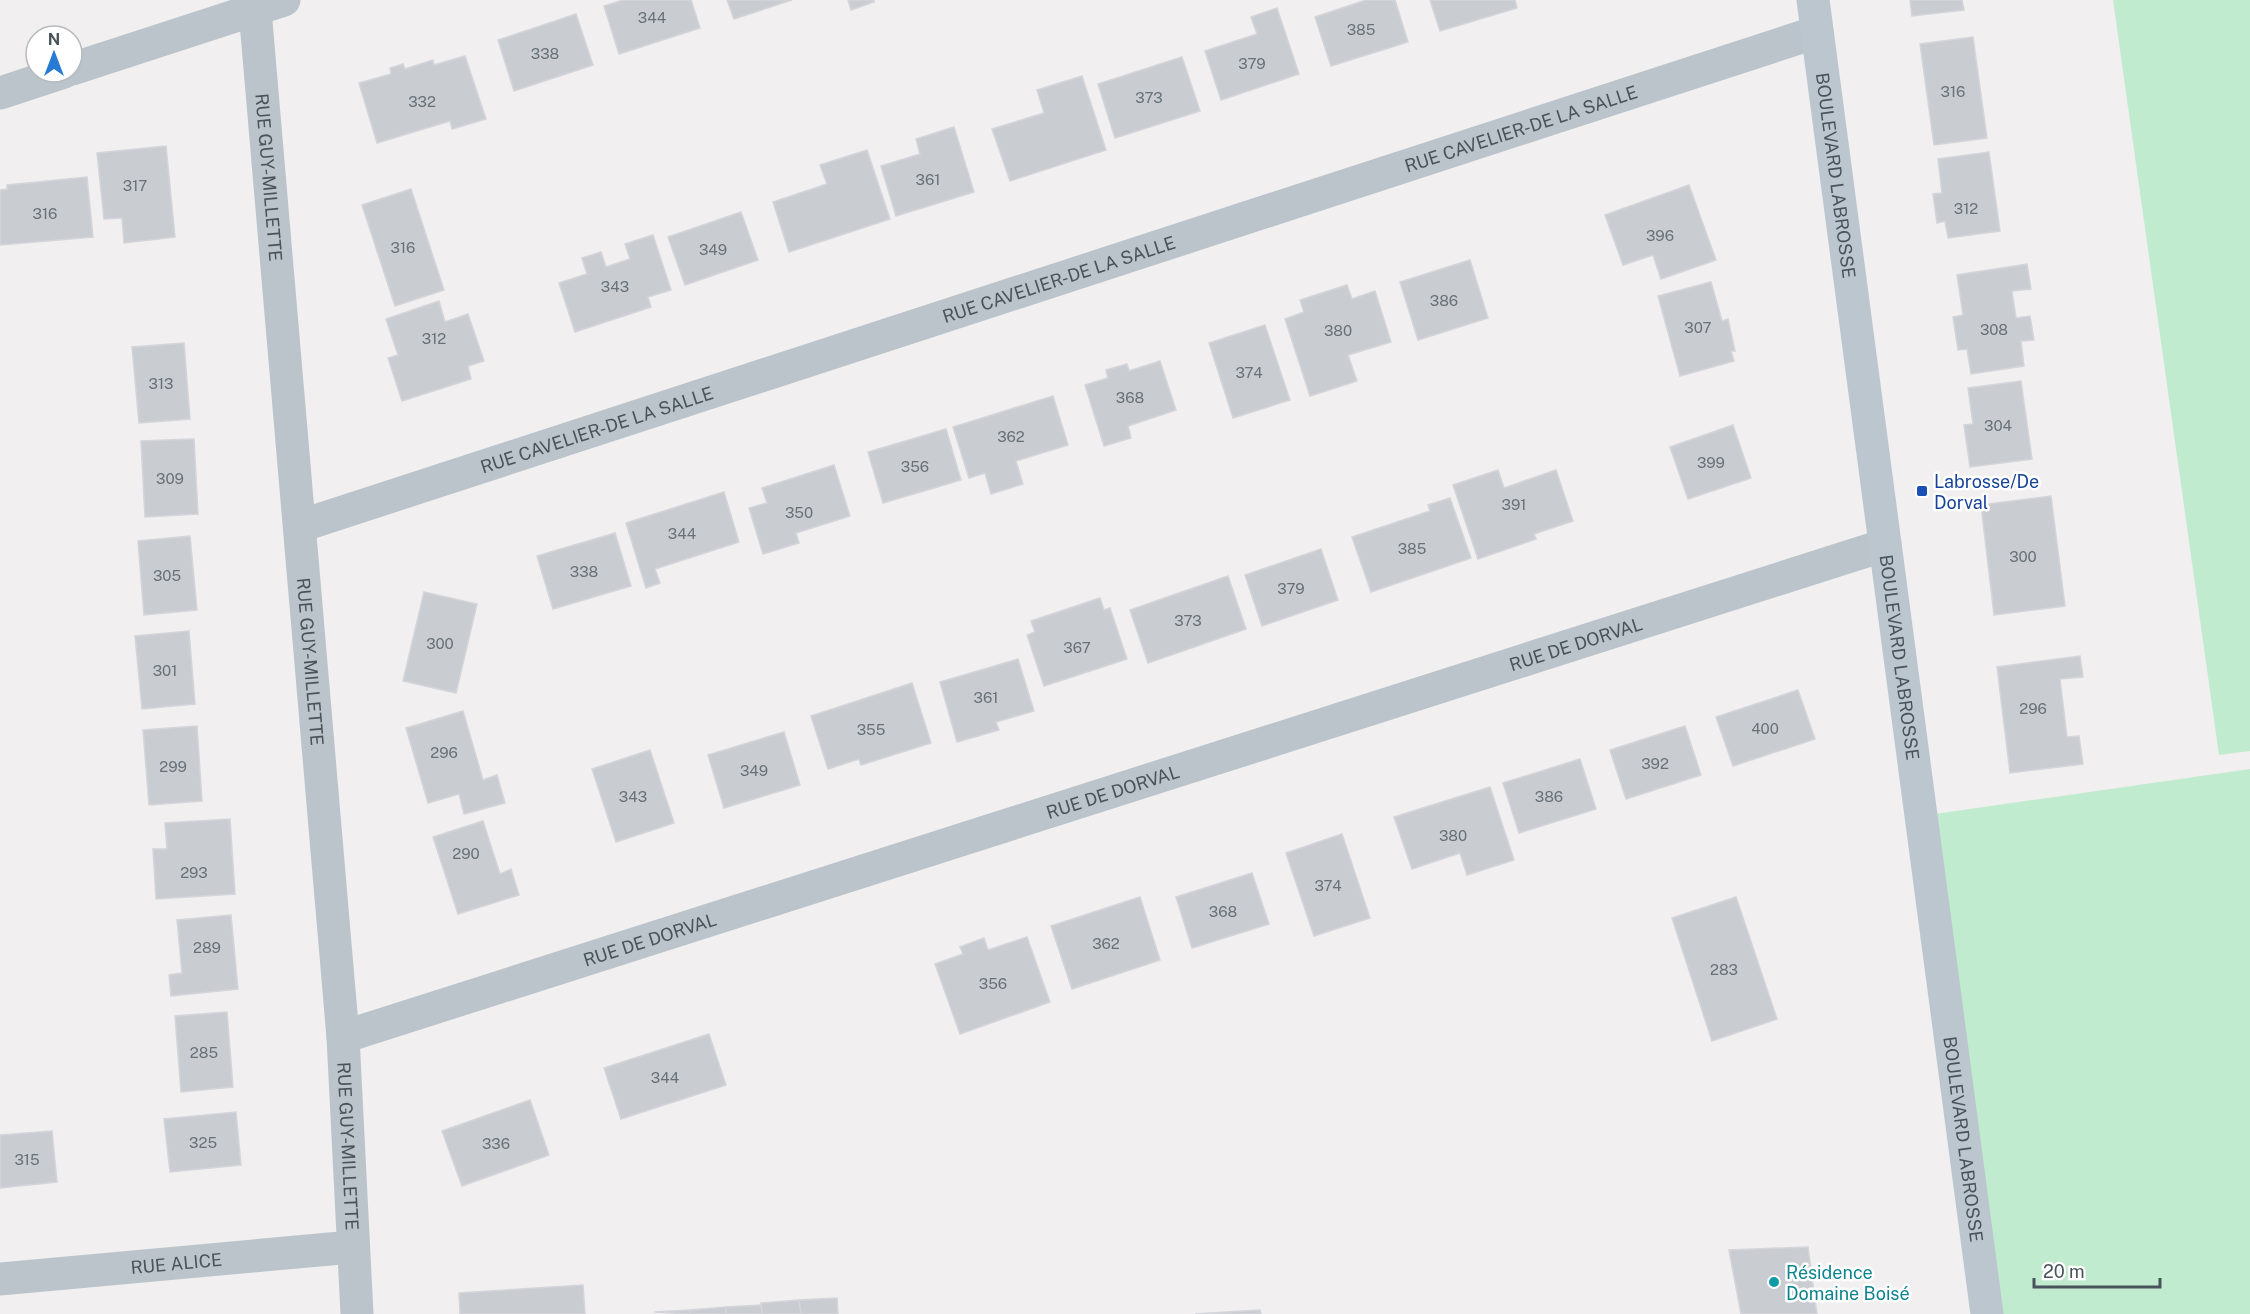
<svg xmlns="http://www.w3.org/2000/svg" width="2250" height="1314" font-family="'Public Sans',sans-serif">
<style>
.green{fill:#c1ebcf}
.building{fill:#c9ccd1;stroke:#d3d5da;stroke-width:1.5}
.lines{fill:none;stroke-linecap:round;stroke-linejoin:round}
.street{stroke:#bbc4cb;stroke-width:33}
.secondary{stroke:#bcc6cf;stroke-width:33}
.transit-dot{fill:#1a4fb4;stroke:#fff;stroke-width:2}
.culture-dot{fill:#0f9aa8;stroke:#fff;stroke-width:2}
.labels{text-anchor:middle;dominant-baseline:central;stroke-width:5;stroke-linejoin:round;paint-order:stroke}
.number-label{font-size:15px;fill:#687178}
.street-label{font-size:18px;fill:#48535b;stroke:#fff}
.transit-label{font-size:18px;fill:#164399;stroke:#fff;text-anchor:start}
.culture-label{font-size:18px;fill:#0d838f;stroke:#fff;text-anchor:start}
</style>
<rect width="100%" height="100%" fill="#f1efef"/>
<!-- green -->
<g class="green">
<path d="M2113,0H2250V751L2219,755Z"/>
<path d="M2250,769V1314H1987L1921,816Z"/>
</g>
<!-- building -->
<g class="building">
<path d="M623,0H691L700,28L619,54L604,6Z"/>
<path d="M727,0H792L734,19Z"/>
<path d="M848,0H874V2L851,10Z"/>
<path d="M1366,0H1395L1408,42L1331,66L1315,17Z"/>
<path d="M1430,0H1515L1517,8L1440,31Z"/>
<path d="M1910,0H1962L1964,10L1912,16Z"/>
<path d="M1277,8L1299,74L1221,100L1205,51L1257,34L1251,17Z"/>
<path d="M576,14L593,65L514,91L498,40Z"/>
<path d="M1973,37L1987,138L1934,145L1920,44Z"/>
<path d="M465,56L486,119L452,129L450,121L377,143L359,83L391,74L390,68L403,64L405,69L433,60L434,65Z"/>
<path d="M1182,57L1200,111L1115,138L1098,84Z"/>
<path d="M1082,76L1106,150L1010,181L992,129L1044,113L1037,90Z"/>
<path d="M954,127L974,192L896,216L881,166L920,154L916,139Z"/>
<path d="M166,146L175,237L124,243L122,218L104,219L97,153Z"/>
<path d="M867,150L890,219L789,252L773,202L827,184L820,165Z"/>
<path d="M1989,152L2000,231L1948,238L1945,221L1937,223L1933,194L1942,193L1938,159Z"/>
<path d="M87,177L93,237L0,245V190L7,189V185Z"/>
<path d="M1689,185L1716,260L1661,279L1653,255L1623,265L1605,215Z"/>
<path d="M411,189L444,290L395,306L362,205Z"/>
<path d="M741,212L758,260L685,285L668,237Z"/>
<path d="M653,235L671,290L648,297L651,307L575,332L559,283L587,274L582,258L601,252L606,267L630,259L625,244Z"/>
<path d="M1470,260L1488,318L1418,340L1400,282Z"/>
<path d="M2027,264L2031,289L2012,291L2016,318L2030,316L2034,340L2021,341L2024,366L1971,374L1967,349L1958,350L1953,317L1963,315L1957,275Z"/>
<path d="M1711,282L1722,321L1728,319L1735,351H1731L1734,361L1680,376L1658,296Z"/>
<path d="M1347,285L1352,299L1375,291L1391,342L1348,355L1357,381L1310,396L1285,319L1304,312L1300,300Z"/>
<path d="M439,301L445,322L468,314L484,361L468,366L471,379L402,401L388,358L398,355L386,319Z"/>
<path d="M1265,325L1290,400L1233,418L1209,343Z"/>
<path d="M184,343L190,419L139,423L132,347Z"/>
<path d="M1160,361L1176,410L1128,426L1131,438L1104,446L1085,385L1108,378L1106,370L1127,364L1129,371Z"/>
<path d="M2021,381L2032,459L1970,467L1964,425L1973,424L1968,388Z"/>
<path d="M1053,396L1068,445L1016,461L1023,484L991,494L985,473L969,478L953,427Z"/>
<path d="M1733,425L1751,478L1688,499L1670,447Z"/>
<path d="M946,429L961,480L883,503L868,452Z"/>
<path d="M194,439L198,514L145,517L141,441Z"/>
<path d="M834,465L850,516L796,533L799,543L763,554L749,508L767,503L762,488Z"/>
<path d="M1498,470L1504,488L1556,470L1573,521L1534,534L1536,539L1478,559L1453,485Z"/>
<path d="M724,492L739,542L655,569L660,583L646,588L626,523Z"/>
<path d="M2051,496L2065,606L1994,615L1981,505Z"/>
<path d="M1450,498L1471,558L1371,592L1352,537L1430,511L1428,505Z"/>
<path d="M615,533L631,586L553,609L537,556Z"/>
<path d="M190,536L197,610L144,615L138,541Z"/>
<path d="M1321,549L1338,600L1262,626L1245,575Z"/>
<path d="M1228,576L1246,629L1148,663L1130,610Z"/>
<path d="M424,592L477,604L456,693L403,681Z"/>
<path d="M1100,598L1104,610L1110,608L1127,659L1044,686L1027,635L1035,632L1031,621Z"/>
<path d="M189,631L195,704L142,709L135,636Z"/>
<path d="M2080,656L2083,677L2060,679L2067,737L2079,736L2083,764L2010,773L1997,667Z"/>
<path d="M1018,659L1034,711L996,722L999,730L957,742L940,682Z"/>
<path d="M912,683L931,743L861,765L859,759L828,769L811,716Z"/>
<path d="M1798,690L1815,739L1733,766L1716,717Z"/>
<path d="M463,711L483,780L497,775L505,803L464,814L459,794L428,803L406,728Z"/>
<path d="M197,726L202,801L149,805L143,730Z"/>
<path d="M1685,726L1701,775L1626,799L1610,750Z"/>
<path d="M784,732L800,785L724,808L708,755Z"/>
<path d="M650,750L674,823L616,842L592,769Z"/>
<path d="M1580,759L1596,809L1519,833L1503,783Z"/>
<path d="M1490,787L1514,860L1467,875L1460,853L1412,869L1394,817Z"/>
<path d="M230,819L235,894L156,899L153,849H167L165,823Z"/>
<path d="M483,821L500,874L511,869L519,895L458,914L433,837Z"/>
<path d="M1342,834L1370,918L1314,936L1286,853Z"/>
<path d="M1252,873L1269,924L1192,948L1176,897Z"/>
<path d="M1140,897L1160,960L1072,989L1051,926Z"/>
<path d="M1736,897L1777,1019L1712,1041L1672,918Z"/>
<path d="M231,915L238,989L171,996L169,975L182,973L177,920Z"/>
<path d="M1027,937L1050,1002L960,1034L935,964L963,954L960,947L984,938L988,950Z"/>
<path d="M227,1012L233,1087L181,1092L175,1016Z"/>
<path d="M709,1034L726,1085L621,1119L604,1068Z"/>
<path d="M530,1100L549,1155L462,1186L442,1131Z"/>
<path d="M236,1112L241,1165L170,1172L164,1119Z"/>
<path d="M52,1131L57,1182L0,1188V1135Z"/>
<path d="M1808,1247L1817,1314H1741L1729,1250Z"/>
<path d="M583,1285L585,1314H460L459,1293Z"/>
<path d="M837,1298L838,1314H801L799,1300Z"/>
<path d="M799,1300L801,1314H762L761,1303Z"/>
<path d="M761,1305L762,1314H726V1307Z"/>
<path d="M726,1307V1314H690V1310Z"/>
<path d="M690,1310V1314L654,1312Z"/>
<path d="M1260,1310L1261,1314H1195Z"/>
</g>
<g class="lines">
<!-- street -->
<g class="street">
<path id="s1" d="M255,10L343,1037L357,1314"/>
<path d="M72,69L284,0"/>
<path d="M0,93L64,72"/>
<path id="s2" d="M300,526L1817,32"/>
<path id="s3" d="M343,1037L1885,545"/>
<path id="s4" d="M0,1279L352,1247"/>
</g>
<!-- secondary -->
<path class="secondary" id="s5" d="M1813,0L1987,1314"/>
</g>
<!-- markers -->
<rect class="transit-dot" x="1916" y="485" width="12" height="12" rx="3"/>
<circle class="culture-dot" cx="1774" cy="1282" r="6"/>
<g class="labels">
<!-- number labels -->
<g class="number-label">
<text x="652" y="17">344</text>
<text x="1361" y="29">385</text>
<text x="545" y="53">338</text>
<text x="1252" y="63">379</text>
<text x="1953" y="91">316</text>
<text x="1149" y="97">373</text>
<text x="422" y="101">332</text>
<text x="928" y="179">361</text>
<text x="135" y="185">317</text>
<text x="1966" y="208">312</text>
<text x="45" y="213">316</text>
<text x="1660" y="235">396</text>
<text x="403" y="247">316</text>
<text x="713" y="249">349</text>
<text x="615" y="286">343</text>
<text x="1444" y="300">386</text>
<text x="1698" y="327">307</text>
<text x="1994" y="329">308</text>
<text x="1338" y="330">380</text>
<text x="434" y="338">312</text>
<text x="1249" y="372">374</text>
<text x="161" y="383">313</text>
<text x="1130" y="397">368</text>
<text x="1998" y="425">304</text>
<text x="1011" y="436">362</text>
<text x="1711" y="462">399</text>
<text x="915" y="466">356</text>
<text x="170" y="478">309</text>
<text x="1514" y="504">391</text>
<text x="799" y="512">350</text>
<text x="682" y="533">344</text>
<text x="1412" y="548">385</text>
<text x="2023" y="556">300</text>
<text x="584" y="571">338</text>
<text x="167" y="575">305</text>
<text x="1291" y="588">379</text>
<text x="1188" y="620">373</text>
<text x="440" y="643">300</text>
<text x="1077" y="647">367</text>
<text x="165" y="670">301</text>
<text x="986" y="697">361</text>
<text x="2033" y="708">296</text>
<text x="1765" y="728">400</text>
<text x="871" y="729">355</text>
<text x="444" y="752">296</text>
<text x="1655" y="763">392</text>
<text x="173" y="766">299</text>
<text x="754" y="770">349</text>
<text x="633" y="796">343</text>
<text x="1549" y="796">386</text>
<text x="1453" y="835">380</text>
<text x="466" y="853">290</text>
<text x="194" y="872">293</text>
<text x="1328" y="885">374</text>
<text x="1223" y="911">368</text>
<text x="1106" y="943">362</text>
<text x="207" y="947">289</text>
<text x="1724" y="969">283</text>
<text x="993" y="983">356</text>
<text x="204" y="1052">285</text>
<text x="665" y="1077">344</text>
<text x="203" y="1142">325</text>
<text x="496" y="1143">336</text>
<text x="27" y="1159">315</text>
</g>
<!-- street labels -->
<g class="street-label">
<text stroke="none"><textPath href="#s2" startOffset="1284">RUE CAVELIER-DE LA SALLE</textPath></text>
<text stroke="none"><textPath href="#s5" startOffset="177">BOULEVARD LABROSSE</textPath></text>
<text stroke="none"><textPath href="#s1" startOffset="168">RUE GUY-MILLETTE</textPath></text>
<text stroke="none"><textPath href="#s2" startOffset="798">RUE CAVELIER-DE LA SALLE</textPath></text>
<text stroke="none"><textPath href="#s2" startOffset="312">RUE CAVELIER-DE LA SALLE</textPath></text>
<text stroke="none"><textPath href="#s3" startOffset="1294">RUE DE DORVAL</textPath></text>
<text stroke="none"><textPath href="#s5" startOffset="663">BOULEVARD LABROSSE</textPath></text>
<text stroke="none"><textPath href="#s1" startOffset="654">RUE GUY-MILLETTE</textPath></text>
<text stroke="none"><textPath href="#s3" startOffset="808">RUE DE DORVAL</textPath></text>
<text stroke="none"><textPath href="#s3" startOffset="322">RUE DE DORVAL</textPath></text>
<text stroke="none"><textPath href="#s5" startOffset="1149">BOULEVARD LABROSSE</textPath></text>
<text stroke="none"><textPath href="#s1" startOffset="1140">RUE GUY-MILLETTE</textPath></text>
<text stroke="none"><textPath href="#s4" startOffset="177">RUE ALICE</textPath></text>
</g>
<!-- transit labels -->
<g class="transit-label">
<text x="1934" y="481">Labrosse/De<tspan x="1934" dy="21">Dorval</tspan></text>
</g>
<!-- culture labels -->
<g class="culture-label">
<text x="1786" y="1272">Résidence<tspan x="1786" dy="21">Domaine Boisé</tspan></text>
</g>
</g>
<!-- north arrow -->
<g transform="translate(54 54)"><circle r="28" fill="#ffffff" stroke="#b6babd" stroke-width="1.5"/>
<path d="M0-4.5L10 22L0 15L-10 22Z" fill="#287bd2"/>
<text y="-9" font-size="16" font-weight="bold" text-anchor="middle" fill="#48535b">N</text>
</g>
<!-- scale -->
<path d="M2034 1278v9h126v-9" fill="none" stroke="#48535b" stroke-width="3"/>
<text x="2043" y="1278" font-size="18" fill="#48535b" stroke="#ffffff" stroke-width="4.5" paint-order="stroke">20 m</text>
</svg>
